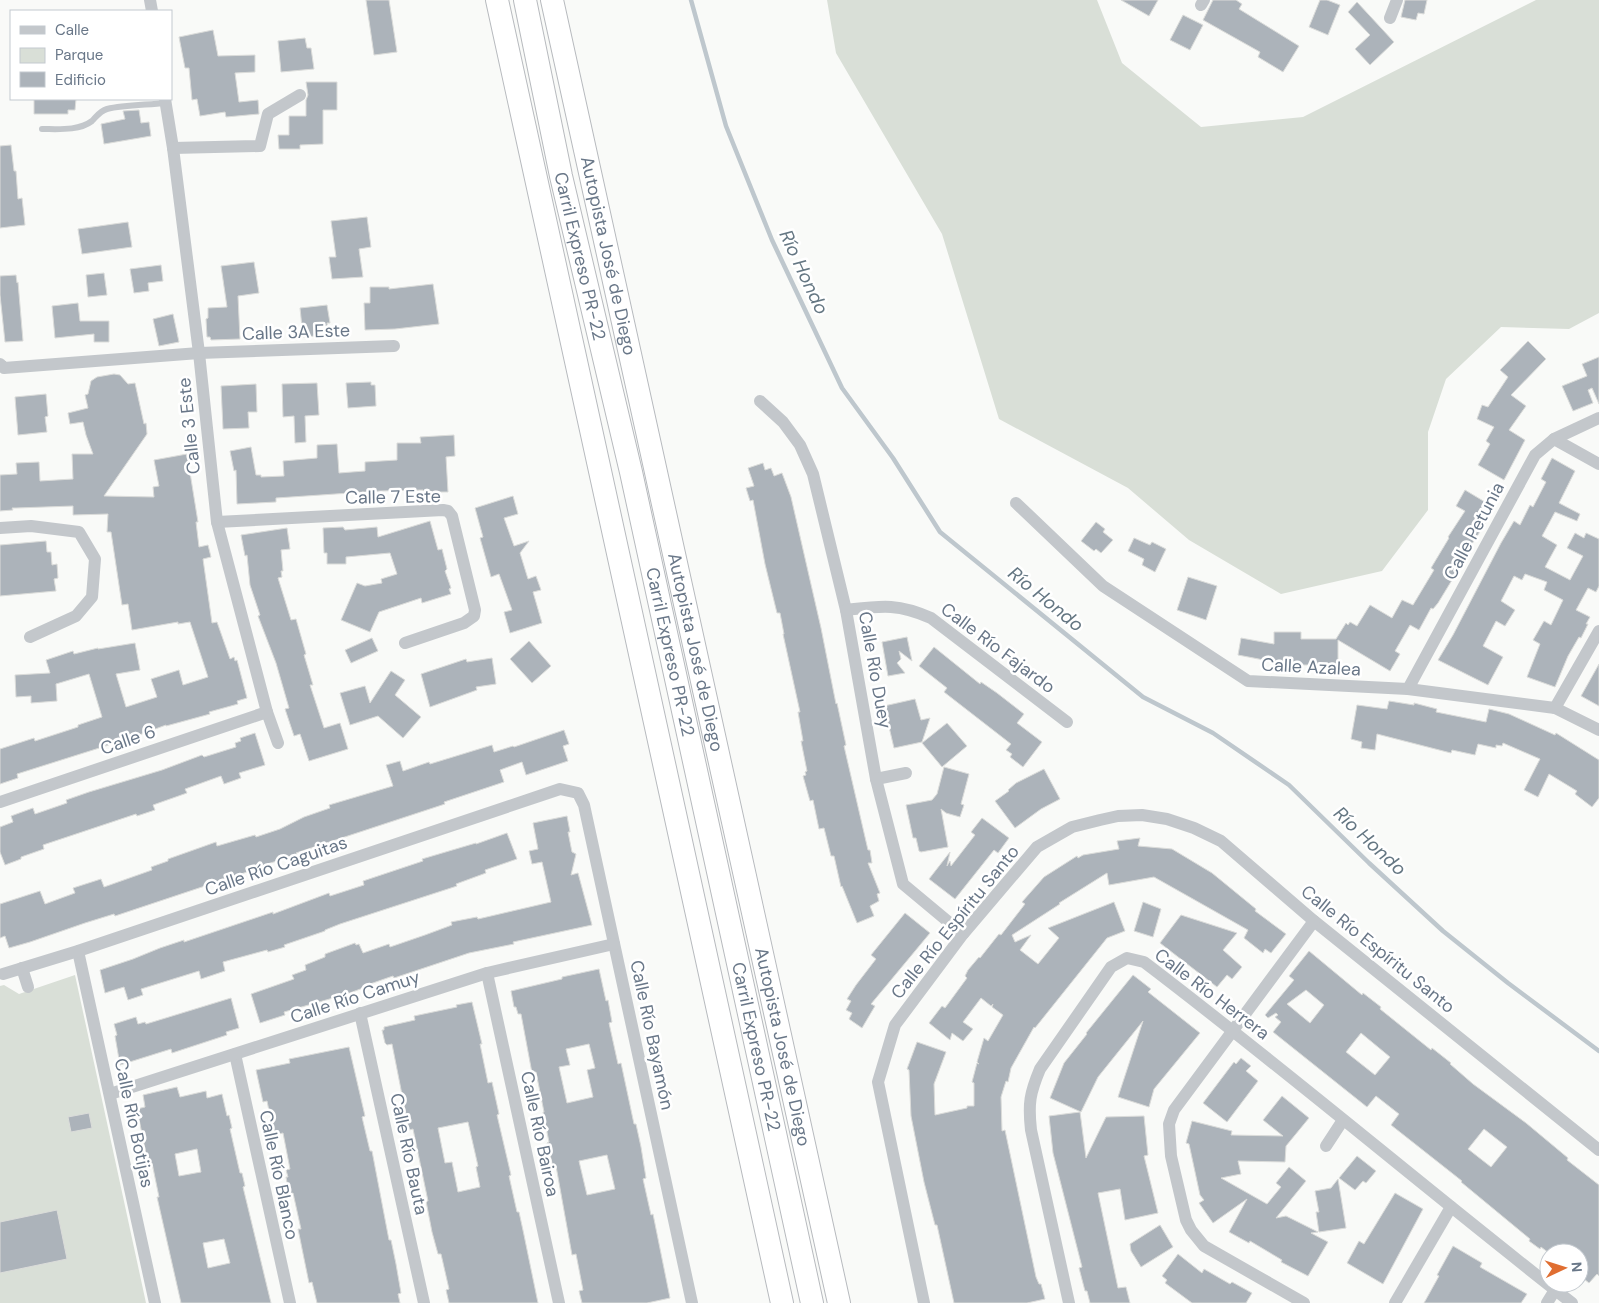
<svg xmlns="http://www.w3.org/2000/svg" width="1599" height="1303" font-family="'DM Sans',sans-serif">
<style>
.green{fill:#d9dfd7}
.lines{fill:none;stroke-linecap:round;stroke-linejoin:round}
.stream{stroke:#bec7cd;stroke-width:4.5}
.building{fill:#acb3ba;stroke:#dbdcda;fill-rule:evenodd}
.highway-casing{stroke:#b7babe;stroke-width:24}
.lane{stroke:#c3c7cb;stroke-width:6}
.street{stroke:#c3c7cb;stroke-width:12}
.highway{stroke:#fff;stroke-width:22}
.labels{text-anchor:middle;dominant-baseline:central;stroke-width:5;stroke-linejoin:round;paint-order:stroke}
.street-label{font-size:18px;fill:#697788;stroke:#fff}
.water-label{font-size:19px;font-style:italic;fill:#657783;stroke:#fff}
</style>
<rect width="100%" height="100%" fill="#f9faf8"/>
<!-- green -->
<g class="green">
<path d="M827,0H1097L1122,63L1201,127L1303,117L1536,0H1599V313L1569,329L1501,327L1446,379L1428,432V510L1382,571L1281,594L1189,540L1128,488L999,419L942,234L836,53Z"/>
<path d="M75,975L146,1303H0V986L4,985L19,994Z"/>
</g>
<g class="lines">
<!-- stream -->
<path class="stream" d="M691,0L726,126L772,240L842,388L893,458L940,532L1143,697L1213,733L1289,785L1369,863L1443,931L1508,983L1599,1051"/>
</g>
<!-- building -->
<g class="building">
<path d="M366,0H389L397,52L374,55Z"/>
<path d="M1121,0H1158L1149,16Z"/>
<path d="M1213,0H1236L1242,4L1239,9L1299,46L1283,72L1258,57L1260,52L1203,20Z"/>
<path d="M1320,0H1327L1340,5L1328,35L1309,27Z"/>
<path d="M1405,0H1427L1424,14L1418,13L1416,20L1401,17Z"/>
<path d="M1357,2L1394,42L1370,65L1355,49L1370,35L1348,12Z"/>
<path d="M1183,15L1203,25L1190,50L1170,40Z"/>
<path d="M213,30L218,56L255,55V72L235,73L239,102L258,100L259,114L226,117L225,112L200,116L197,99L192,100L189,68H185L179,37Z"/>
<path d="M305,38L307,48H311L314,69L281,72L278,41Z"/>
<path d="M306,82H337V110H323V144L300,145V149H279L278,135H289V116H306V100L308,95Z"/>
<path d="M34,99H76L75,110H68V114H34Z"/>
<path d="M139,110L141,123L149,122L151,136L104,144L101,124L125,119L123,111Z"/>
<path d="M11,145L14,171H16L18,199L22,198L25,225L0,228V146Z"/>
<path d="M367,217L371,247L359,249L363,277L332,279L329,257H336L331,221Z"/>
<path d="M128,222L132,247L82,254L78,229Z"/>
<path d="M254,262L259,293L238,296L240,339L211,340L210,337H207L206,319L208,318V308L227,307L221,266Z"/>
<path d="M161,265L163,281L148,283L149,291L134,293L130,269Z"/>
<path d="M104,273L107,295L88,297L86,275Z"/>
<path d="M16,275L17,283L18,282L23,341L5,342L0,295V276Z"/>
<path d="M433,284L439,324L395,329L365,330L364,303H370V287H389V289Z"/>
<path d="M78,303L80,321H109V342H94V334L55,338L52,306Z"/>
<path d="M327,305L330,323H327L328,335L303,337L300,308Z"/>
<path d="M173,314L179,342L159,346L153,319Z"/>
<path d="M1528,341L1546,359L1511,395L1526,406L1509,430L1525,440L1504,480L1478,465L1490,444L1486,441L1494,427L1477,419L1482,405L1488,407L1508,377L1500,370Z"/>
<path d="M1599,357V404L1592,388L1588,390L1593,403L1573,411L1562,386L1587,376L1582,364Z"/>
<path d="M114,374L120,375L128,384L135,383L144,424L146,423L147,434L104,496L154,497L153,487L159,486L154,460L187,454L198,522H196L199,547L208,545L211,557L203,559L212,623L217,622L230,659L234,657L235,661L237,660L247,698L237,701L238,704L209,712L210,714L166,726V725L131,738L17,774L18,778L0,784V749L34,738L35,741L78,727V725L102,717L89,674L56,684L57,701L31,703V696L16,697L15,675L50,673L46,660L73,651L74,654L98,648V649L135,643L140,670L116,674L126,707L157,697L151,679L179,670L183,685L208,677L190,622L178,624V622L132,630L128,604L122,605L111,532H107L108,514L73,515V506L16,508H12L13,510L0,511V475L17,474L16,463L39,462L40,481L73,479L72,454H93L86,435L83,422L70,424L68,413L88,408L85,395L88,394L91,381L97,377Z"/>
<path d="M371,382V385H375L376,406L348,408L346,383Z"/>
<path d="M317,383L319,415L305,416L306,442L295,443L294,416L283,417L282,384Z"/>
<path d="M256,384L257,412H248L249,428L223,429L221,386Z"/>
<path d="M46,394L48,416L45,417L47,432L18,435L15,397Z"/>
<path d="M454,435L455,456L446,457L448,492H439V496L427,497L426,493H424L423,490L380,491L276,498V502L237,504L236,470L234,471L230,451L251,447L256,475H261V477L284,476L283,461L317,458V445L337,444L339,473L365,471V462L397,460V443H421L420,437Z"/>
<path d="M1552,458L1575,471L1559,503L1580,514L1577,521L1555,512L1542,536L1557,545L1545,567L1570,580L1583,556L1567,548L1575,533L1584,538L1586,533L1599,539V586L1596,592L1588,588L1576,610L1590,617L1586,624H1588L1581,638L1579,637L1568,656L1555,687L1527,677L1540,644L1533,640L1544,621L1551,625L1563,600L1544,590L1547,582L1525,574L1522,580L1514,576L1501,601L1515,610L1505,626L1496,621L1483,646L1503,657L1488,685L1438,660L1453,635L1501,543L1514,521L1520,525L1530,505L1533,507L1546,482L1541,479Z"/>
<path d="M763,463L765,470L771,468L774,476L782,473L791,497L821,628L836,704L837,703L846,745L844,746L868,850H870L872,863H868L880,893L877,894L879,901L870,906L874,916L857,923L842,886L841,887L834,856H831L824,828L819,829L813,800L810,801L803,776L806,775L805,772L807,771L801,741H803L798,712H800L783,634H784L780,613H777L765,564L753,500L750,501L746,488L754,486L748,468Z"/>
<path d="M1465,490L1490,505L1484,515L1489,518L1464,556L1466,557L1438,603L1433,609L1431,608L1419,630L1410,625L1395,651L1400,654L1390,671L1338,640V665H1274V662L1238,655L1241,638L1274,644V632H1301V639H1336L1346,623L1348,625L1350,622L1357,626L1370,605L1392,618L1402,600L1413,605L1434,570L1431,568L1449,538L1448,537L1465,511L1456,506Z"/>
<path d="M513,496L518,514L504,518L514,546L529,541L520,553L528,579L536,576L541,590L533,592L542,623L510,633L504,612L512,610L499,574L491,577L480,538L483,537L475,508Z"/>
<path d="M430,521L438,550L442,549L447,569L445,571L451,588L449,589L451,594L422,603L421,598L379,612L370,632L341,620L357,583L365,586L382,583L381,579L397,574L390,553L346,557V564H327V553H324L323,528L343,527L345,530L377,527L378,537Z"/>
<path d="M1096,522L1105,529L1103,532L1113,540L1101,553L1096,549L1094,551L1081,541Z"/>
<path d="M287,528L290,549L281,550L283,571H281L282,577L278,578L291,620L296,619L306,654L304,655L313,685H310L324,728L340,723L348,749L309,761L300,734L294,736L285,709L289,708L276,663L258,616L260,615L250,585L247,555L245,556L241,535Z"/>
<path d="M1134,538L1150,545L1152,542L1166,549L1155,572L1142,565L1144,559L1128,551Z"/>
<path d="M46,541L47,552H51L52,565L57,564L58,578L54,579L56,591L0,596V545Z"/>
<path d="M1188,577L1217,586L1206,620L1177,610Z"/>
<path d="M907,637L912,661L899,651L901,659L897,663L905,673L888,676L882,642Z"/>
<path d="M372,638L378,651L351,663L345,650Z"/>
<path d="M529,641L551,666L532,683L510,659Z"/>
<path d="M934,647L980,684L981,682L997,693L1024,714L1017,723L1042,742L1023,767L1010,757L1012,754L1006,750L1011,744L944,692L947,688L919,666Z"/>
<path d="M492,658L496,684L476,687L477,690L430,707L421,674L466,659L467,662Z"/>
<path d="M1599,664V706L1581,696Z"/>
<path d="M391,671L405,680L395,695L421,717L403,738L378,716L350,725L340,693L365,686L370,703Z"/>
<path d="M915,699L921,720L930,718L922,742L894,748L884,706Z"/>
<path d="M1389,701L1414,705V703L1437,709L1436,712L1486,722L1489,709L1509,714L1555,735L1556,733L1599,760V798L1592,807L1575,794L1577,791L1549,774L1538,797L1524,790L1540,759L1503,743L1502,746L1496,745V748L1478,744L1475,755L1452,750L1451,753L1377,734L1375,750L1361,748L1362,742L1351,739L1357,705L1387,709Z"/>
<path d="M947,723L967,746L942,767L922,743Z"/>
<path d="M564,730L569,744L563,746L568,761L526,775L522,762L500,770L504,782L444,802L445,804L296,853L297,855L267,864L268,865L115,916L114,914L85,923L30,942L9,948L5,936L0,938V904L40,891L45,904L75,893L73,888L101,879L104,887L152,870L151,867L168,861V859L216,842L217,846L255,835L256,837L280,829L304,817L330,808L329,805L393,786L386,765L400,761L403,771L429,762L430,764L492,745L494,752L513,746L514,747Z"/>
<path d="M255,733L265,765L239,773L241,778L224,784L221,776L185,789L187,793L153,805L155,810L137,816L136,814L43,845L44,849L21,857V859L5,865L0,852V827L13,822L11,816L33,808L35,814L67,803L66,800L89,792L162,770L202,755L204,757L236,747L235,743L241,741L240,738Z"/>
<path d="M944,767L969,774L961,804L964,805L960,817L946,813L941,809L948,847L921,852L919,851L916,838H913L906,805L932,800L937,794Z"/>
<path d="M1044,769L1060,799L1041,809L1015,828L995,801L1009,791L1008,790L1016,783Z"/>
<path d="M567,816L570,832H568L572,852L576,854L571,875L578,873L592,925L513,942L514,944L469,953L394,978L393,976L370,984L371,985L347,994L284,1012L285,1015L260,1023L251,994L294,979L292,975L306,970L305,965L325,957V954L355,943L356,945L359,944L363,953L389,944L390,947L425,935L452,925L451,922L477,917L478,919L551,902L542,862L532,864L529,851L538,849L533,823Z"/>
<path d="M982,818L1009,838L998,853L994,850L955,899L929,879L950,852L947,866L950,861L951,866L975,835L971,832Z"/>
<path d="M507,833L517,859L485,870L486,873L456,884L457,886L340,924L325,930V931L284,945L285,947L268,952L267,950L223,962L225,971L201,979L199,971L141,989L143,995L128,1000L124,987L105,993L100,970L133,959L160,948L184,940V942L273,912V914L329,893L330,896L364,885L363,881L423,861L422,859L476,843V844Z"/>
<path d="M1140,838L1138,846L1172,849L1212,873L1256,909L1255,911L1286,934L1271,953L1265,949L1263,953L1244,938L1248,930L1154,877L1109,885L1107,873L1059,903L1060,904L1012,935L1015,942L1031,935L1020,950L1038,964L1059,938L1048,928L1114,902L1125,931L1107,938L1035,1028L1034,1027L1011,1068L1008,1082L1006,1081L1001,1097L1002,1131L1005,1130L1036,1277L1039,1284H1041L1045,1299L1027,1303H954L937,1225H935L924,1182L911,1116L909,1070L907,1069L917,1042L946,1052L934,1084L935,1115L967,1108V1106H974V1083L972,1082L977,1063L979,1064L977,1062L984,1038L988,1041L1003,1015L992,1007L993,1004L991,1006L981,998L963,1022L973,1029L963,1041L952,1033L950,1040L929,1023L942,1006L945,1008L967,978L965,976L968,970L979,957L980,958L999,934L1001,935L1025,904L1022,902L1044,877L1077,856L1078,858L1083,855L1119,849L1117,841Z"/>
<path d="M1143,902L1161,909L1153,937L1134,931Z"/>
<path d="M905,913L930,933L871,1004L875,1006L862,1028L849,1019L852,1013L846,1010L851,1001L847,999L856,985L876,959L871,955Z"/>
<path d="M1181,915L1237,933L1223,950L1242,967L1232,979L1227,975L1217,987L1160,943Z"/>
<path d="M1309,951L1362,995L1363,993L1381,1007L1380,1009L1431,1050L1432,1048L1451,1063L1450,1064L1473,1084L1526,1123L1568,1158L1567,1160L1599,1185V1276L1597,1274L1589,1283L1579,1275L1587,1265L1579,1258V1253H1549L1541,1247L1540,1249L1529,1241L1530,1239L1461,1182L1462,1181L1391,1125L1399,1114L1376,1096L1367,1107L1273,1032L1281,1022L1275,1017L1278,1015L1276,1013L1268,1018L1265,1015L1294,980L1289,976ZM1306,990L1324,1005L1310,1023L1287,1004ZM1361,1033L1390,1057L1375,1075L1346,1052ZM1484,1129L1507,1147L1491,1167L1468,1149Z"/>
<path d="M599,969L606,1001L608,1000L612,1022L609,1023L618,1064L621,1063L634,1124H636L641,1147L646,1178L643,1179L651,1215L653,1214L670,1298L647,1303H582L579,1291L583,1290L576,1254L572,1255L556,1166L553,1167L547,1143L549,1142L543,1112H544L536,1072L532,1073L521,1014H518L516,1007H514L511,991L562,979V977ZM589,1044L595,1068L587,1070L593,1097L567,1103L559,1067L570,1065L566,1049ZM607,1155L615,1189L587,1195L579,1161Z"/>
<path d="M1133,975L1151,989L1148,992L1200,1033L1154,1089L1149,1107L1118,1097L1143,1021L1098,1077L1081,1112L1050,1098L1064,1063L1087,1034L1086,1033Z"/>
<path d="M231,998L239,1028L226,1032L227,1035L172,1053L171,1049L120,1065L115,1036L117,1035L114,1024L136,1017L138,1024L145,1022L146,1024Z"/>
<path d="M472,1002L482,1044H480L488,1083L492,1082L499,1114L497,1115L511,1175L509,1176L517,1212H519L524,1235L538,1303H449L446,1290L449,1289L441,1254H438L432,1232L426,1201H428L413,1129L409,1130L392,1044L387,1045L385,1043L382,1030H384V1027L415,1020L414,1016L457,1007L456,1005ZM468,1122L478,1166L476,1167L480,1187L458,1192L452,1162L445,1163L438,1128Z"/>
<path d="M349,1047L365,1116L362,1117L370,1151H372L389,1240H391L396,1264L401,1293L398,1294L400,1303H317L312,1282L309,1283L298,1229H301L293,1193L289,1194L286,1177H288L286,1170L290,1169L283,1133L274,1135L267,1101L263,1102L256,1070L290,1063L289,1059Z"/>
<path d="M1241,1058L1251,1066L1246,1071L1258,1081L1227,1122L1203,1103L1234,1062L1236,1064Z"/>
<path d="M177,1087L180,1097L206,1091L207,1098L222,1094L227,1116L229,1115L232,1128L230,1129L240,1173H242L245,1186L243,1187L271,1303H181L157,1197H159L152,1163L148,1164L137,1109L145,1107L143,1095ZM197,1149L201,1172L179,1176L175,1154ZM224,1239L230,1263L208,1268L203,1243Z"/>
<path d="M1282,1096L1309,1118L1286,1146L1285,1162L1238,1161L1241,1174L1221,1178L1267,1204L1281,1187L1276,1183L1289,1167L1306,1181L1276,1218L1286,1216L1318,1232L1311,1233L1328,1242L1308,1276L1281,1262L1282,1260L1250,1241L1249,1243L1229,1232L1247,1199L1213,1223L1199,1203L1204,1200L1200,1195L1189,1144L1186,1143L1192,1121L1232,1131L1231,1135L1283,1136L1263,1120Z"/>
<path d="M1080,1112L1086,1158L1106,1117L1144,1116L1148,1155L1144,1156L1158,1213L1125,1220L1120,1189L1098,1193L1118,1288L1126,1287L1130,1303H1090L1087,1291H1085L1079,1268L1082,1267L1053,1153L1049,1116Z"/>
<path d="M89,1113L92,1128L71,1132L68,1117Z"/>
<path d="M1357,1156L1376,1171L1366,1183L1363,1181L1355,1190L1339,1178Z"/>
<path d="M1338,1179L1346,1228L1319,1232L1316,1212H1319L1315,1191L1331,1188Z"/>
<path d="M1395,1193L1423,1209L1383,1284L1347,1263L1359,1241L1364,1244Z"/>
<path d="M57,1210L67,1259L0,1273V1222Z"/>
<path d="M1160,1225L1173,1247L1141,1267L1131,1251L1130,1244Z"/>
<path d="M1453,1246L1482,1263L1480,1267L1527,1294L1521,1303H1424L1439,1276L1437,1275Z"/>
<path d="M1178,1254L1202,1273L1204,1269L1230,1284L1232,1282L1252,1293L1246,1303H1192L1165,1283L1167,1280L1162,1276Z"/>
</g>
<g class="lines">
<defs>
<g id="highway">
<path d="M497,0L782,1303"/>
<path id="s1" d="M525,0L561,176L631,472L812,1303"/>
<path id="s2" d="M552,0L839,1303"/>
</g>
</defs>
<!-- highway casing -->
<use href="#highway" class="highway-casing"/>
<!-- lane -->
<path class="lane" d="M42,129C58,129 79,131 92,121C97,116 100,111 107,109C124,105 147,105 165,103"/>
<!-- street -->
<g class="street">
<path d="M150,0L152,11"/>
<path d="M1201,5L1204,0"/>
<path d="M1390,18L1397,0"/>
<path d="M165,99L173,148L199,353L217,522L267,712L278,743"/>
<path d="M173,148L260,146L268,114L300,95"/>
<path d="M0,364L4,368L199,353L394,346"/>
<path d="M760,401L783,422L800,445L813,474L846,610L876,779L903,884L963,934"/>
<path d="M1554,439L1599,464"/>
<path d="M1016,503L1103,586L1248,681L1408,689L1555,708L1599,730"/>
<path d="M217,522L443,510L448,511L452,516L475,610L474,616L464,623L405,643"/>
<path d="M0,528L31,526L79,532L95,559L92,597L76,616L30,637"/>
<path d="M846,610C881,606 897,603 931,618L1067,722"/>
<path d="M1408,689L1535,455L1554,439L1599,418"/>
<path d="M1555,708L1599,631"/>
<path d="M876,779L906,773"/>
<path d="M0,802L267,712"/>
<path d="M78,951L155,1303"/>
<path d="M22,968L28,987"/>
<path d="M487,973L559,1303"/>
<path d="M3,974L78,951L560,789L578,793L584,805L692,1303"/>
<path d="M360,1013L424,1303"/>
<path d="M235,1054L290,1303"/>
<path d="M110,1094L487,973L614,944"/>
<path d="M1326,1146L1343,1120"/>
<path d="M924,1303L878,1082L895,1025L963,934L1037,847L1072,827L1100,820L1118,816L1142,815L1167,819L1194,828L1221,841L1314,921L1599,1150"/>
<path d="M1069,1303L1031,1130C1028,1103 1030,1093 1040,1069L1111,967L1127,958L1144,962C1289,1072 1428,1191 1572,1303"/>
<path d="M1304,1303L1204,1246L1191,1230L1186,1220L1171,1156L1169,1124L1174,1110L1314,921"/>
<path d="M1395,1303L1451,1207"/>
<path d="M1547,1303L1555,1290"/>
</g>
<!-- highway -->
<use href="#highway" class="highway"/>
</g>
<g class="labels">
<!-- street labels -->
<g class="street-label">
<text stroke="none"><textPath href="#s1" startOffset="262">Carril Expreso PR-22</textPath></text>
<text stroke="none"><textPath href="#s2" startOffset="262">Autopista José de Diego</textPath></text>
<text transform="translate(296 332) rotate(-2)">Calle 3A Este</text>
<text transform="translate(189 426) rotate(-96)">Calle 3 Este</text>
<text transform="translate(393 497) rotate(-1)">Calle 7 Este</text>
<text transform="translate(1474 531) rotate(-62)">Calle Petunia</text>
<text transform="translate(998 648) rotate(37)">Calle Río Fajardo</text>
<text stroke="none"><textPath href="#s1" startOffset="668">Carril Expreso PR-22</textPath></text>
<text stroke="none"><textPath href="#s2" startOffset="668">Autopista José de Diego</textPath></text>
<text transform="translate(1311 667) rotate(3)">Calle Azalea</text>
<text transform="translate(875 670) rotate(80)">Calle Río Duey</text>
<text transform="translate(128 740) rotate(-19)">Calle 6</text>
<text transform="translate(276 866) rotate(-19)">Calle Río Caguitas</text>
<text transform="translate(955 922) rotate(-51)">Calle Río Espíritu Santo</text>
<text transform="translate(1378 949) rotate(39)">Calle Río Espíritu Santo</text>
<text transform="translate(1212 994) rotate(37)">Calle Río Herrera</text>
<text transform="translate(355 997) rotate(-18)">Calle Río Camuy</text>
<text transform="translate(652 1035) rotate(78)">Calle Río Bayamón</text>
<text stroke="none"><textPath href="#s1" startOffset="1072">Carril Expreso PR-22</textPath></text>
<text stroke="none"><textPath href="#s2" startOffset="1072">Autopista José de Diego</textPath></text>
<text transform="translate(134 1123) rotate(78)">Calle Río Botijas</text>
<text transform="translate(540 1134) rotate(78)">Calle Río Bairoa</text>
<text transform="translate(409 1154) rotate(78)">Calle Río Bauta</text>
<text transform="translate(279 1175) rotate(78)">Calle Río Blanco</text>
</g>
<!-- water labels -->
<g class="water-label">
<text transform="translate(804 272) rotate(65)">Río Hondo</text>
<text transform="translate(1046 599) rotate(39)">Río Hondo</text>
<text transform="translate(1370 841) rotate(43)">Río Hondo</text>
</g>
</g>
<!-- legend -->
<rect x="10" y="10" width="162" height="90" fill="#ffffff" stroke="#c3c9cf"/>
<rect x="20" y="26" width="25" height="8" fill="#c3c7cb" stroke="#c3c9cf"/>
<text x="55" y="35" font-size="15" fill="#697788">Calle</text>
<rect x="20" y="48" width="25" height="15" fill="#d9dfd7" stroke="#c3c9cf"/>
<text x="55" y="60" font-size="15" fill="#697788">Parque</text>
<rect x="20" y="72" width="25" height="15" fill="#acb3ba" stroke="#c3c9cf"/>
<text x="55" y="85" font-size="15" fill="#697788">Edificio</text>
<!-- north arrow -->
<g transform="translate(1564 1268) rotate(86)"><circle r="24" fill="#ffffff" stroke="#c3c9cf"/>
<path d="M0-4L9 19L0 12L-9 19Z" fill="#e06e31"/>
<text y="-8" font-size="14" font-weight="bold" text-anchor="middle" fill="#697788">N</text>
</g>
</svg>
